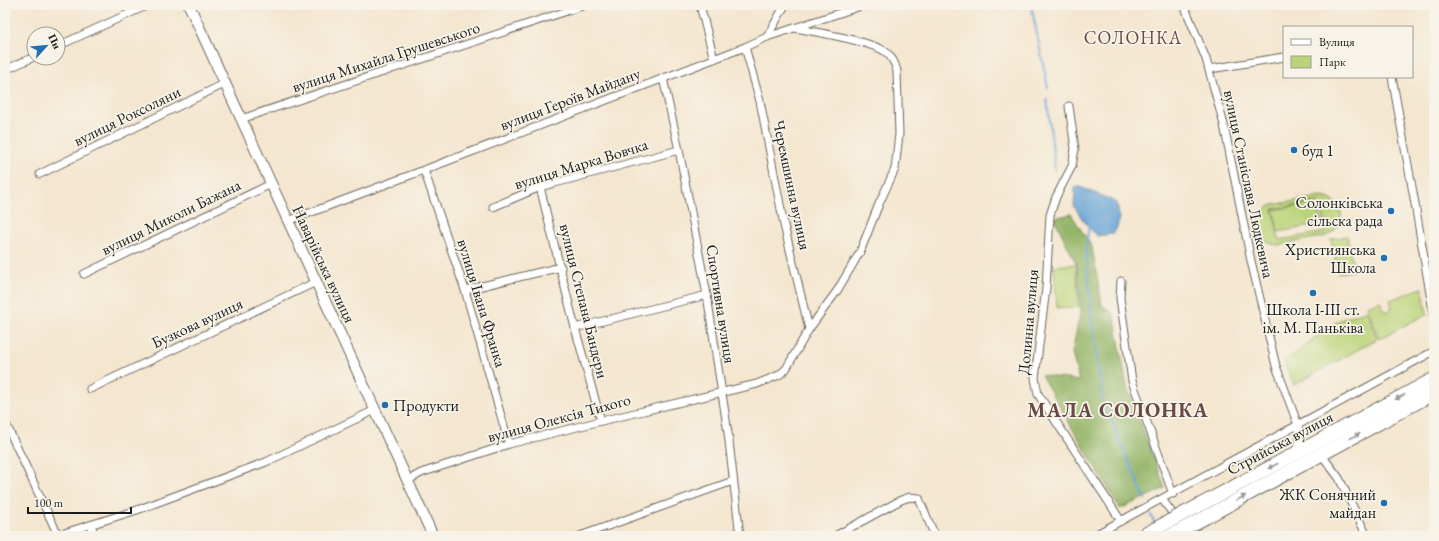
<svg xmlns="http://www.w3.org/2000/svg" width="1439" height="541" font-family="'EB Garamond',serif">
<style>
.green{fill:#bcd479;stroke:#6c784a;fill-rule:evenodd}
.forest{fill:#95b669;stroke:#586942}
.water{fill:#62a0d4;stroke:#3f5e78}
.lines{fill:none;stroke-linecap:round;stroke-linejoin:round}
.stream{stroke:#62a0d4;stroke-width:2}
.street-casing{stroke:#68635b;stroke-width:9}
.secondary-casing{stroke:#68635b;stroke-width:12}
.highway-casing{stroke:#68635b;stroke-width:15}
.street{stroke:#fff;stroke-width:7}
.secondary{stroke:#fff;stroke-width:10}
.highway{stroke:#fff;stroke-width:13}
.highway-bridge-casing{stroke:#68635b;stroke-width:15;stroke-linecap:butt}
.highway-bridge{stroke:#fff;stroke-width:13}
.oneway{fill:#999}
.poi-dot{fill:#1f6fb2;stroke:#f7f3e8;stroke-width:1.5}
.labels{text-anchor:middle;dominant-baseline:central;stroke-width:3.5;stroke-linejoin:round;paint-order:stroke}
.street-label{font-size:16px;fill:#1c1c1c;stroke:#f7f3e8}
.poi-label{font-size:16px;fill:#1c1c1c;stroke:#f7f3e8;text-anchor:end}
.quarter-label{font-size:18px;letter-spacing:1px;fill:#674a46;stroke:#f7f3e8}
.district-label{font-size:20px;font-weight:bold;letter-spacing:1px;fill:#674a46;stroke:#f7f3e8}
</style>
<rect width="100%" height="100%" fill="#f7f3e8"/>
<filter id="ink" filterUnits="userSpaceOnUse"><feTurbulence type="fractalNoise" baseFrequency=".025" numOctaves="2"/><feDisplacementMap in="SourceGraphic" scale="8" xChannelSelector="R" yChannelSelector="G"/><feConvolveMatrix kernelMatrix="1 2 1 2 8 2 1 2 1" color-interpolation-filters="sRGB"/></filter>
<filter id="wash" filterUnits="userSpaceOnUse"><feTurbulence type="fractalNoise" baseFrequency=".012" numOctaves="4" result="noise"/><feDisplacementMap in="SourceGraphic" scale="16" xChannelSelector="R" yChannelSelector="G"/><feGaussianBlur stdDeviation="0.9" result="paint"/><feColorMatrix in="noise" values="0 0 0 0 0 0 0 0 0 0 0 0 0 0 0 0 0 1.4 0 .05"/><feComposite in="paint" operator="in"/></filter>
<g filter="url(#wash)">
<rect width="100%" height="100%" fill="#f4e6cf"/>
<!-- green -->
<g class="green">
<path d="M1319,197C1345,197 1349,227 1326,236L1279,245C1253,244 1249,215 1272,205ZM1321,201L1326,232L1279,240L1273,209Z"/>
<path d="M1318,202L1322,224L1278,232L1274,210Z"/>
<path d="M1347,236L1354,270L1338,274L1331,239Z"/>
<path d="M1076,264L1079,307L1057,308L1054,266Z"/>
<path d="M1422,288L1427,314L1379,339L1367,306L1380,301L1386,312L1392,308L1390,300Z"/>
<path d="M1367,310L1377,339L1294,385L1284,362L1330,326L1338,321Z"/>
</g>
<!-- forest -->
<path class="forest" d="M1071,214L1092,247L1102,305L1114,314L1127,387L1165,488L1120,509L1041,375L1079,381L1072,353L1081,308L1077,265L1054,218Z"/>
<!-- water -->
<path class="water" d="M1078,186L1116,202C1120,214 1121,224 1113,234L1097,236L1085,223L1074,206L1075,188Z"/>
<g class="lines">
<!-- stream -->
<g class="stream">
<path d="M1031,5L1048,88"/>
<path d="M1047,99L1055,170"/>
<path d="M1089,226L1086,247L1092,321L1103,401L1145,499"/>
<path d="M1151,515L1155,524"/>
</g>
</g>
</g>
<g filter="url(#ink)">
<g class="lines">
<defs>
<g id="street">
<path d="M700,5L714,59"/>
<path d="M1184,5L1206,59L1224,125L1251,261L1276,366L1298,425L1300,440L1296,451"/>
<path d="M767,37L785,5"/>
<path d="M58,46L148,5"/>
<path d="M745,47L760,101L784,225L809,329"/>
<path d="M1210,69L1284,57"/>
<path d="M5,70L34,57"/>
<path d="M1392,77L1414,198L1434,317"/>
<path d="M663,78L679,150L707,295L728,433L740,536"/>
<path d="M1069,106L1075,149L1072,166L1056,197L1050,215L1046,288L1035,378L1038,394L1121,521"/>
<path d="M241,119L585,5"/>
<path d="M424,170L465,290L509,444"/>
<path d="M40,174L226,83"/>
<path d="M540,187L575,328L601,421"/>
<path d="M493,207L540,187L679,150"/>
<path d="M288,221L424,170L745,47L767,37L864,5"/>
<path d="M84,274L271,184"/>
<path d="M1121,281L1120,298L1132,381L1173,494"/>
<path d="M465,290L561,267"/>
<path d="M575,328L707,295"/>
<path d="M90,389L316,282"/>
<path d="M5,422L58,535"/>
<path d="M1321,454L1339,478L1367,536"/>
<path d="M407,481L421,473L509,444L601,421L757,384L779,375L786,369L809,329L837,291L860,252L879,204L895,169L899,134L897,71C895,63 892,57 886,52C871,41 816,32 795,28"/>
<path d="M1162,499L1189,536"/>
<path d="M91,525L95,536"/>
<path d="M55,536L137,510L266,462L375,410"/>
<path d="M580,536L733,481"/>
<path d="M835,536L901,500L910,497L919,498L920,501L935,536"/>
<path d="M1093,536L1434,351"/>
</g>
<path id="secondary" d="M189,5L433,536"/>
<g id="highway">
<path d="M1200,505L1434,379"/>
<path d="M1206,517L1434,393"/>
</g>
</defs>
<!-- street casing -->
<use href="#street" class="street-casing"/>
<!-- secondary casing -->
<use href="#secondary" class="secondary-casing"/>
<!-- highway casing -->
<use href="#highway" class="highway-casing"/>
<!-- street -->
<use href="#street" class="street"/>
<!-- secondary -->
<use href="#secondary" class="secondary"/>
<!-- highway -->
<use href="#highway" class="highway"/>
<defs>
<g id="highway-bridge">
<path d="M1142,536L1200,505"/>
<path d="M1170,536L1206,517"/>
</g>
</defs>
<!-- highway-bridge casing -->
<use href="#highway-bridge" class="highway-bridge-casing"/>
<!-- highway-bridge -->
<use href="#highway-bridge" class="highway-bridge"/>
</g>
<!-- one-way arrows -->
<defs><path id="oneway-solid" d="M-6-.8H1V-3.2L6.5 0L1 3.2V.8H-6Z"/></defs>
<g class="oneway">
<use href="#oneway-solid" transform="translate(1400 397) rotate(152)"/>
<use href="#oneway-solid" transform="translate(1355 436) rotate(-28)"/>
<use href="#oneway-solid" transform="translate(1273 466) rotate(152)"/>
<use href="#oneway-solid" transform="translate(1241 498) rotate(-29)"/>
</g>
</g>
<!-- markers -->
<g class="poi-dot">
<circle cx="1294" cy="150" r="4"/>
<circle cx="1391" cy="211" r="4"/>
<circle cx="1384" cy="258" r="4"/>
<circle cx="1313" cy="293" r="4"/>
<circle cx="385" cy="405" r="4"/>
<circle cx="1384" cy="503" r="4"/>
</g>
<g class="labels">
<!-- street labels -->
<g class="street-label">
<text transform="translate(386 57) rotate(-18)">вулиця Михайла Грушевського</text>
<text transform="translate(570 99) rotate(-21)">вулиця Героїв Майдану</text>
<text transform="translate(127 116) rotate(-26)">вулиця Роксоляни</text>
<text transform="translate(581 164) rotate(-17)">вулиця Марка Вовчка</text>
<text transform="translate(1249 184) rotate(78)">вулиця Станіслава Людкевича</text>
<text transform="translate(792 185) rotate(78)">Черемшинна вулиця</text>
<text transform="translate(171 217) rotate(-26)">вулиця Миколи Бажана</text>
<text transform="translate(324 264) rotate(65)">Наварійська вулиця</text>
<text transform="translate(584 301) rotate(76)">вулиця Степана Бандери</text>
<text transform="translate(482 303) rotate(73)">вулиця Івана Франка</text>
<text transform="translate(721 304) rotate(81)">Спортивна вулиця</text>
<text transform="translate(1028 322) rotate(-85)">Долинна вулиця</text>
<text transform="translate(197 323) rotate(-25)">Бузкова вулиця</text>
<text transform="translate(559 418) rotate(-15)">вулиця Олексія Тихого</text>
<text transform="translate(1280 443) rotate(-28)">Стрийська вулиця</text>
</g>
<!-- poi labels -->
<g class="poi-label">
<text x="1302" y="150" text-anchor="start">буд 1</text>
<text x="1383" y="202">Солонківська<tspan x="1383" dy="18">сільска рада</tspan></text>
<text x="1376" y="249">Християнська<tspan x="1376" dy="18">Школа</tspan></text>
<text x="1313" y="309" text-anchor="middle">Школа І-ІІІ ст.<tspan x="1313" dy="18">ім. М. Паньківа</tspan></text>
<text x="393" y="405" text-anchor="start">Продукти</text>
<text x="1376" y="494">ЖК Сонячний<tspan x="1376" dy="18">майдан</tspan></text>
</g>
<!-- quarter labels -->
<g class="quarter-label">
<text x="1133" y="37">СОЛОНКА</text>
</g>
<!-- district labels -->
<g class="district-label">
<text x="1118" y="410">МАЛА СОЛОНКА</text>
</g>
</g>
<!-- margin -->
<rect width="1439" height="541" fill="none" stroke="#f7f3e8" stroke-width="20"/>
<!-- legend -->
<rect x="1283" y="26" width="130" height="52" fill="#f7f3e8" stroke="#9f9d96"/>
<rect x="1291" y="39" width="20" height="6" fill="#ffffff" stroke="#9f9d96"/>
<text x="1319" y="46" font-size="12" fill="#1c1c1c">Вулиця</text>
<rect x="1291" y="56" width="20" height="12" fill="#bcd479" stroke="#9f9d96"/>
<text x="1319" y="66" font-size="12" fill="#1c1c1c">Парк</text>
<!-- north arrow -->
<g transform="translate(46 46) rotate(63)"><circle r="19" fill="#f7f3e8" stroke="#9f9d96"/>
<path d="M0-3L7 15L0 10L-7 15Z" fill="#1f6fb2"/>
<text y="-6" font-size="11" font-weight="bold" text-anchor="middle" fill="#1c1c1c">Пн</text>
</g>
<!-- scale -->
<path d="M28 507v6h103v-6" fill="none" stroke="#1c1c1c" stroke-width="2"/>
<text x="34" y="507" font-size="12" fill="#1c1c1c" stroke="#f7f3e8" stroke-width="3" paint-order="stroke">100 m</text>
</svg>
